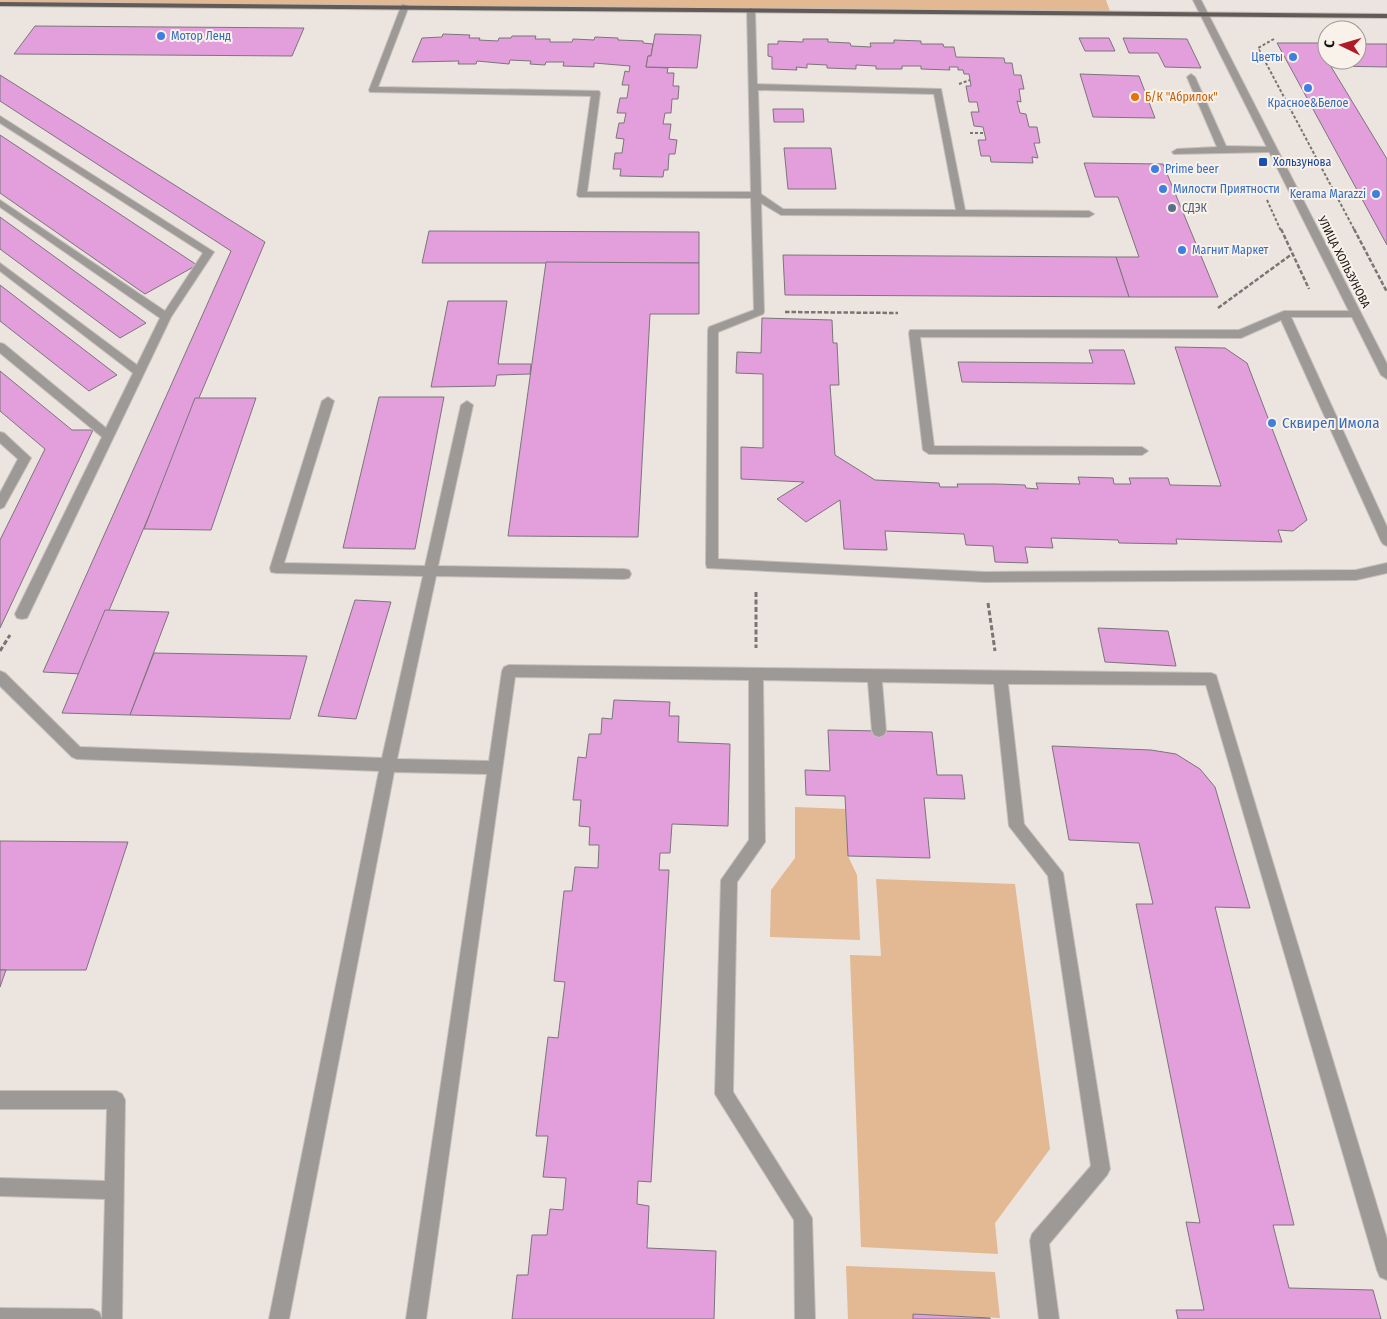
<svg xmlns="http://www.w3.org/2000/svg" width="1387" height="1319" font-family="'Fira Sans Condensed',sans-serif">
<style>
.green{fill:#e2b992}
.building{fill:#e29fdc;stroke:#7c757b}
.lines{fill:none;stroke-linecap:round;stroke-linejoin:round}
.service-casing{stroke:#c6bfb9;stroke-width:2}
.tertiary-casing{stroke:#c6bfb9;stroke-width:2}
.primary-casing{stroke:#c6bfb9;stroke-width:2}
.path-far2{stroke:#7a7571;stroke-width:2;stroke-dasharray:3 2;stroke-linecap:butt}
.path-far1{stroke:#7a7571;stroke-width:2.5;stroke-dasharray:4.5 2;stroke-linecap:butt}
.path{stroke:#7a7571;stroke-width:3;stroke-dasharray:5 2.5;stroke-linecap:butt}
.service{fill:#9d9997;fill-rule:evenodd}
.tertiary{fill:#9d9997;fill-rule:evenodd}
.primary{fill:#615a57;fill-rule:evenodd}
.shop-dot{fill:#3f7fe0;stroke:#f9f2eb;stroke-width:2}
.food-dot{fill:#e8710a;stroke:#f9f2eb;stroke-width:2}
.transit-dot{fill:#1a4fb4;stroke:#f9f2eb;stroke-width:2}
.service-dot{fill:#5c6f8a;stroke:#f9f2eb;stroke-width:2}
.labels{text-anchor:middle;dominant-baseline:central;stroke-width:4;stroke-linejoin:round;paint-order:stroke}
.far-shop-label{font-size:12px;fill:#366cbe;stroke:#f9f2eb;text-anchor:start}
.far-food-label{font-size:12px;fill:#c56008;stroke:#f9f2eb;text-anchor:start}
.far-transit-label{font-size:12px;fill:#164399;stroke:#f9f2eb;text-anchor:start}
.far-service-label{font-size:12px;fill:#4e5e75;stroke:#f9f2eb;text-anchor:start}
.far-street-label{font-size:12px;fill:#181513;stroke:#f9f2eb}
.shop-label{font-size:15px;fill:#366cbe;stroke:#f9f2eb;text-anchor:start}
</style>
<rect width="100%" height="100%" fill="#ece4de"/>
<!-- green -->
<g class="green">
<path d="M0,0H1106L1111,14L0,4Z"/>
<path d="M795,807L846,809L848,856L857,875L860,940L770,937L771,890L795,858Z"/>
<path d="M876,879L1015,884L1050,1149L995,1223L998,1254L861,1247L850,955L881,956Z"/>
<path d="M846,1266L995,1272L1000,1318L913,1314V1319H848Z"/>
</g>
<!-- building -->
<g class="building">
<path d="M35,26L304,28L292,56L14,54Z"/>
<path d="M443,34L470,35L469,38H480L479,40L498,41L499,38H511L512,36H536L535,39H550V42H572L573,39L594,40L595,37L618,38V40L643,41V43L653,44L651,56H648L646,67L668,68L667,73H674L673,86H679L678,99H672L671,113H665L663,124H671L669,139L677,140L675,154H669L668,170H664L663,177L620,176L621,169H613L615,153H622L624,139L616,138L619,123H624L626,113H617L620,98H627L629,85H622L625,71L629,72L630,66L594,63V67L563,66L564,62H546L545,65L530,64L531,61L510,60L509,64L477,61L476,64H458L459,61L412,62L422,38L442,37Z"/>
<path d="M655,34L701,35L697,68L646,67L648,56H651Z"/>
<path d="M1079,38H1109L1115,51H1085Z"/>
<path d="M1123,38L1187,39L1201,68L1165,67L1158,53H1129Z"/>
<path d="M803,39H828V42L850,43L851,46L871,47L870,43H894V40L921,41V44H943L944,47H954L956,57L1004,58L1005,63H1012L1014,75H1021L1024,89H1019L1021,102L1017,101L1020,113L1026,114L1029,127H1037L1040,143H1034L1038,158L1032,157L1033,163L991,162L990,156H981L978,140H986L983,127L974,126L971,112H979L977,102H969L966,86H971L969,74H964L963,70H958V67H949L950,70L921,69V66H902V69H876V66L856,65V69L827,68V65L807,64V68L796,67L797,70L772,69V57L768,56V44H778V41L803,42Z"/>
<path d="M1277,43H1319L1327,60L1387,159V245Z"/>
<path d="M1357,44H1387V67L1332,66L1329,60H1357Z"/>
<path d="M1080,74L1139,76L1155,118L1093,117Z"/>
<path d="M0,75L265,242L82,674L43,672L231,251L0,101Z"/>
<path d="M773,109H803L804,122H774Z"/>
<path d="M0,135L197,265L145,294L0,193Z"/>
<path d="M784,148H831L836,189H788Z"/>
<path d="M1084,163L1163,164L1218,297H1129L1116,257H1139L1118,197H1095Z"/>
<path d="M0,217L146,323L120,338L0,249Z"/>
<path d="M429,231L699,232V263H422Z"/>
<path d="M783,255L1116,257L1129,297L785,295Z"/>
<path d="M546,262L699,263V314H650L638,537L508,536Z"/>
<path d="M0,285L117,375L89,391L0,321Z"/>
<path d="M448,301H507L498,364H531L530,374L497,375L495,386L431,387Z"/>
<path d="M762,318L832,320L833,343H837L839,385H830L835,455L875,480L939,483L940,487H958L957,484H996L1025,485L1026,488L1038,489L1036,483L1080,484L1078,477L1113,478L1114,484H1131L1129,478H1168L1170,485L1221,486L1175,347L1225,348L1247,363L1307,520L1293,531L1278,530L1282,542L1176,539L1177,544L1119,543L1118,540L1051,538L1053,548L1025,547L1028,563L995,562L993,546L966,545L964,534L885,531L887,550L844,549L840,500L806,522L777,499L804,482L741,479V447L763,448V374L736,373L737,352L761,353Z"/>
<path d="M1089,350H1124L1135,384L962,382L958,362L1093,363Z"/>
<path d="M0,371L72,430H93L0,628V540L45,449L0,411Z"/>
<path d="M379,397H444L415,549L343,548Z"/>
<path d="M195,398H256L211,530L144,529Z"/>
<path d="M355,600L391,602L356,719L318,716Z"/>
<path d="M105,610L169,612L130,715L62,713Z"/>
<path d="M1098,628L1168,631L1176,666L1105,662Z"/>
<path d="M154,653L307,656L290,719L130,715Z"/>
<path d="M614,700L670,702L669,716H679L678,742L730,744L728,826L672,824L670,853H660L659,870H669L651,1182L638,1181L637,1204L649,1206L647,1248L716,1251L714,1319H512L517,1275H528L532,1235H547L550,1209L563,1210L566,1178L543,1177L548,1136H536L548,1037L558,1038L565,982L554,981L564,891H572L575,867L598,868L599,845H589L590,827L579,826L581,800H573L578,757L586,758L589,734H601L602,718L612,719Z"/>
<path d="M828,730L932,732L937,775H962L965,799L924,798L930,858L848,856L845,796L806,795L805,770L830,771Z"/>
<path d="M1052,746L1151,750L1176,754L1200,769L1215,787L1250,908L1215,907L1294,1225H1273L1289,1288L1373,1290L1381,1319H1178L1176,1310H1204L1186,1222L1200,1223L1136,904H1153L1139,843L1069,840Z"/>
<path d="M0,841L128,842L86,970H0Z"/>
<path d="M0,970H6L0,987Z"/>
<path d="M913,1314L990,1318V1319H913Z"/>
</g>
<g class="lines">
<defs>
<g id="service">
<path d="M402,4L409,6L378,87L599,91L600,93L587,192H751L747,10L751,8L755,10L757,84L941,89L965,210L1089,211L1094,214L1089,217L781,215L761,203L764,312L763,314L718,332V559L985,572L1356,570L1387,563V573L1356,580L985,582L707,568L706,564L708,330L709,327L754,310L751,198L579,197L577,195L591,96L370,92L369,90ZM758,90L934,94L956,210L783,209L761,194Z"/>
<path d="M1191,74L1195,77L1226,146L1273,147L1276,148V152L1174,154L1172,152L1177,149L1217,147L1187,77Z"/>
<path d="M0,116L214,252L171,317L29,614L27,618L22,619L17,618L15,614L102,437L0,353V343L4,344L106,428L133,373L0,271V263L137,365L160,318L0,207V200L165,311L203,253L0,123Z"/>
<path d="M1284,311H1356L1361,314L1356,317H1291L1387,527V546L1383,544L1381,541L1281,320L1241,338L920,337L934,446L1142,447L1148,451L1142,455L929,454L923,450L909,333L910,330H1239Z"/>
<path d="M328,397L334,401L284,563L425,566L461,405L467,401L473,405L438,566L624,569L629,570L631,574L629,578L624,579L436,576L397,759L489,761L502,671L504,667L509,665L1211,673L1216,675L1387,1239V1280L1380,1277L1377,1270L1206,685L1008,684L1024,824L1063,873L1110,1169L1107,1175L1049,1244L1059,1319H1039L1030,1241L1032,1234L1091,1166L1048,876L1009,826L994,684L882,682L886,731L884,735L879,737L874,735L872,731L868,682L763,680L765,842L737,882L733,1092L812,1218L815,1319H795L794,1220L715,1094L721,880L749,840V680L515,677L426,1319H406L487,774L394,772L289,1319H269L379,771L77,759L72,757L0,686V671L5,673L80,747L382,758L423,576L276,573L271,572L270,568L322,401Z"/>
<path d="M0,432L4,433L31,458L4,507L0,509V493L18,459L0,443Z"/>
<path d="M0,1091H116L122,1094L125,1100L122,1319H102L105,1199L0,1196V1178L105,1181L107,1109H0Z"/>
<path d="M0,1308L92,1309L99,1312L102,1319H0Z"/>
</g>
<path id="tertiary" d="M1193,0H1201L1387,364V379L1381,375Z"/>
<path id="primary" d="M0,2L1387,14V18L0,6Z"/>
</defs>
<!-- service casing -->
<use href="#service" class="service-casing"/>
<!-- tertiary casing -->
<use href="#tertiary" class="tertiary-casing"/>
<!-- primary casing -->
<use href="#primary" class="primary-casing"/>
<!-- path-far2 -->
<g class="path-far2">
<path d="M1274,39L1258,48L1355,231"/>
<path d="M959,84L970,80"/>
<path d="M970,133H984"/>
<path d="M1267,200L1281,231"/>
</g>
<!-- path-far1 -->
<g class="path-far1">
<path d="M1281,229L1309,289"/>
<path d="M1354,229L1387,292"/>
<path d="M1218,308L1292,254"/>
<path d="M785,312L898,313"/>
</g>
<!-- path -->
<g class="path">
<path d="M756,592V648"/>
<path d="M988,603L995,651"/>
<path d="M0,651L10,635"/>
</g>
<!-- service -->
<use href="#service" class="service"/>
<!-- tertiary -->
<use href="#tertiary" class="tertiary"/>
<!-- primary -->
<use href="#primary" class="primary"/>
</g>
<!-- markers -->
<g class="shop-dot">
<circle cx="161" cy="36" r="5"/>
<circle cx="1293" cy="57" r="5"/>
<circle cx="1308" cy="88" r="5"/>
<circle cx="1155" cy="169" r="5"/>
<circle cx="1163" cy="189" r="5"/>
<circle cx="1376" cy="194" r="5"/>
<circle cx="1182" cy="250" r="5"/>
<circle cx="1272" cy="423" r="5"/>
</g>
<circle class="food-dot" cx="1135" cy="97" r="5"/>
<rect class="transit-dot" x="1258" y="157" width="10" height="10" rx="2.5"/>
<circle class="service-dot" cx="1172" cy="208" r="5"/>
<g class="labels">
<!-- far-shop labels -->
<g class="far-shop-label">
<text x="171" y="36">Мотор Ленд</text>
<text x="1283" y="57" text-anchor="end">Цветы</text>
<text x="1308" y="103" text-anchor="middle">Красное&amp;Белое</text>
<text x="1165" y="169">Prime beer</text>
<text x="1173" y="189">Милости Приятности</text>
<text x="1366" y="194" text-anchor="end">Kerama Marazzi</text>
<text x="1192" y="250">Магнит Маркет</text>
</g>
<!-- far-food labels -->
<g class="far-food-label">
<text x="1145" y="97">Б/К "Абрилок"</text>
</g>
<!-- far-transit labels -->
<g class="far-transit-label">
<text x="1273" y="162">Хользунова</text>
</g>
<!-- far-service labels -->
<g class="far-service-label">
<text x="1182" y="208">СДЭК</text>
</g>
<!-- far-street labels -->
<g class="far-street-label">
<text transform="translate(1344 262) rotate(63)">УЛИЦА ХОЛЬЗУНОВА</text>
</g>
<!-- shop labels -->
<g class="shop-label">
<text x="1282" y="423">Сквирел Имола</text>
</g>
</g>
<!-- north arrow -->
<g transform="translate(1342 45) rotate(275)"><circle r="24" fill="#f9f2eb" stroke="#9f9a95"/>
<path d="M0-4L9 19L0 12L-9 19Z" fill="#af1c29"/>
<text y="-8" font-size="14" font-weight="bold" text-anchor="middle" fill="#181513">С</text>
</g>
</svg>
